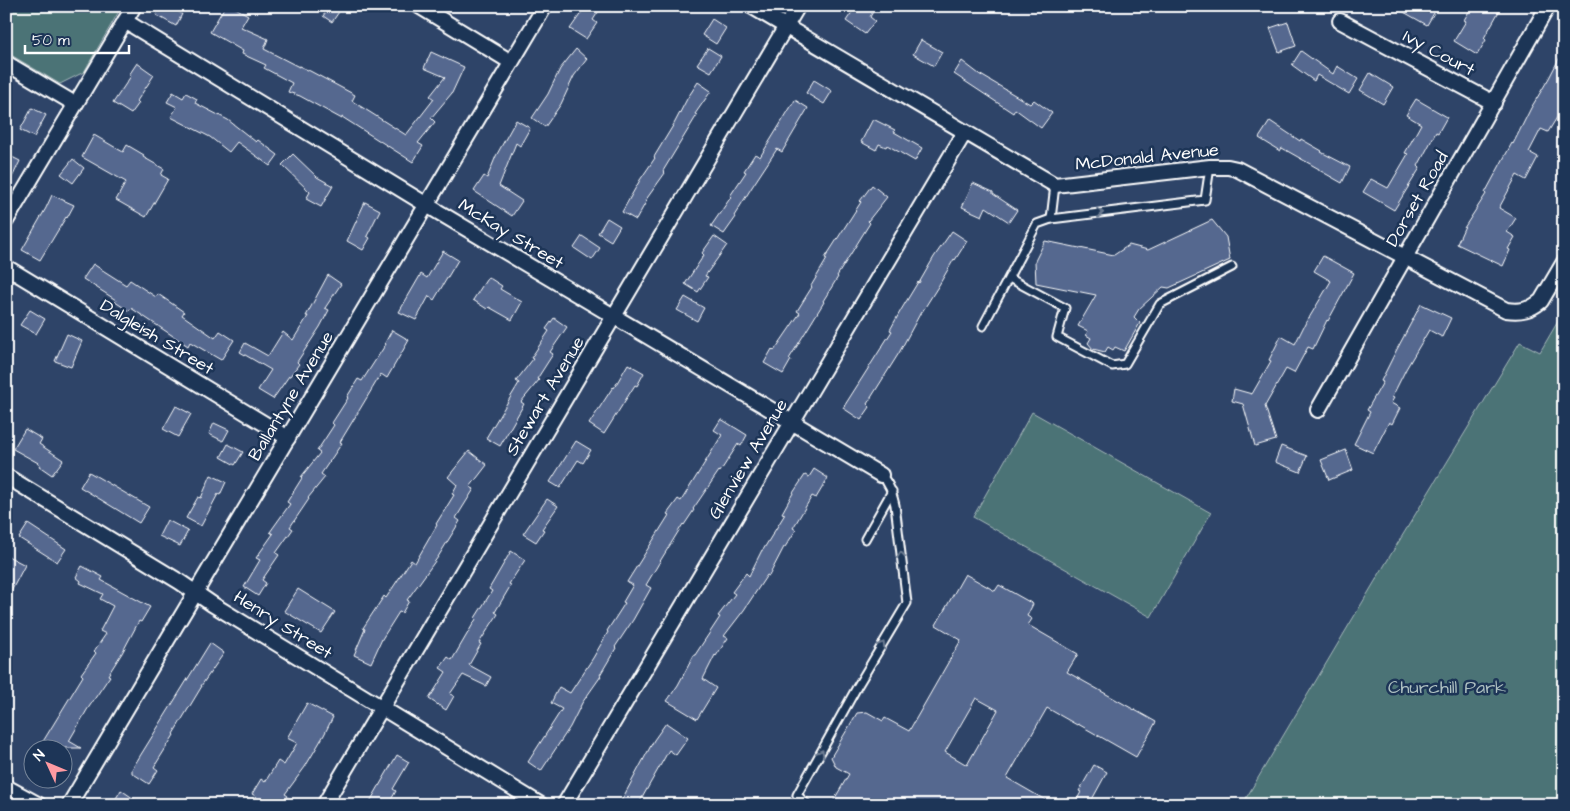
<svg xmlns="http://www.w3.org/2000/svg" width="1570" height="811" font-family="'Architects Daughter',sans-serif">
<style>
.green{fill:#4c7376;stroke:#a6b9ba}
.building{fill:#54678f;stroke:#fff;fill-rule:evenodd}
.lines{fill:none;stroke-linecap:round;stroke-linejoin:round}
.service-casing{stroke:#fff;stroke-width:11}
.minor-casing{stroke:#fff;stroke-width:18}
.service{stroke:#1d3557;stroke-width:7}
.minor{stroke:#1d3557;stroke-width:14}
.oneway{stroke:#6c7c92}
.labels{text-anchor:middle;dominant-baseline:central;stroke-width:5;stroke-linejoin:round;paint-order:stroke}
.street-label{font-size:18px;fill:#fff;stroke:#1d3557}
.park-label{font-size:18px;fill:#aec0c1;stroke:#1d3557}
</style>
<rect width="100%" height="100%" fill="#2e4468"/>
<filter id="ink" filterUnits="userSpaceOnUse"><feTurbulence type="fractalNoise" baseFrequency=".02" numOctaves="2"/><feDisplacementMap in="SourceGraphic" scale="10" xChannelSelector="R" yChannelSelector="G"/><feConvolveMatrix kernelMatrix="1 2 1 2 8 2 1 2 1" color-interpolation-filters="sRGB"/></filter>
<g filter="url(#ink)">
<!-- green -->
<g class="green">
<path d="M6,6H122L84,72L60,84L6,52Z"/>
<path d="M1564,311V805H1242L1390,556L1520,342L1540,352Z"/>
<path d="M1032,412L1211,513L1151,617L973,517Z"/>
</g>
<!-- building -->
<g class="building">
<path d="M161,6H168L182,14L176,26L156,15Z"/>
<path d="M225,6H232L248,15L241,27L268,39L264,49L299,67V66L310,71L355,95L352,101L406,135L434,99L430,96L445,77L424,68L431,52L464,67L452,93L431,118L435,122L418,143L423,146L413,162L342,117V119L300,96L288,92L292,83L264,68L266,65L242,54L243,51L210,32Z"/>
<path d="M330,6H343L332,22L323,16Z"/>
<path d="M586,6H602L593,20L597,23L586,39L570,29Z"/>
<path d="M856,6H876L870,17L875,21L865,34L846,21Z"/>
<path d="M1393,6H1438L1427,25Z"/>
<path d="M1472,6H1502L1484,38L1486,40L1477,55L1454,41L1466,21L1464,20Z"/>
<path d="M712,19L726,28L716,44L702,35Z"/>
<path d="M1288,22L1296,46L1279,52L1270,28Z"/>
<path d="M921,40L942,52L934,66L913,54Z"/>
<path d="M708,48L721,56L711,72L697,64Z"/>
<path d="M576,49L587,59L574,76L561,104L545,127L532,118L548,94L560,69Z"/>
<path d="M1564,49V106L1548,132L1541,129L1529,152L1538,157L1526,180L1517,175L1499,208L1516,218L1507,232L1515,237L1508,249L1510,250L1503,266L1457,244L1464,228L1486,194L1485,193L1512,143L1513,144L1531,108L1549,78Z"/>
<path d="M1301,51L1333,74L1337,66L1358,79L1349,94L1317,75L1314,81L1292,65Z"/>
<path d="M962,61L979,74L1030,104L1034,100L1052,113L1041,128L1015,109L1013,113L954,74Z"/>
<path d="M137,63L154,75L137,101L139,103L131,114L113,103L131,76L129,75Z"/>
<path d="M1370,73L1393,87L1383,104L1360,90Z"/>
<path d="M814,80L832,91L824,104L806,93Z"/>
<path d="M698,82L711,91L695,114L697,115L663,171L665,173L645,201L646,202L636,220L622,212L640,180L655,158L654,157L674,124L687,99Z"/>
<path d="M173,92L183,98L186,93L197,99L195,103L228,120L256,142L258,140L278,155L270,166L237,142L229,152L210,137L171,117L177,107L167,102Z"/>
<path d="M1416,99L1447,117L1438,133L1436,132L1418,166L1420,168L1394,210L1363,192L1371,179L1388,188L1408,154L1405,153L1421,124L1406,115Z"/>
<path d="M795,100L808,108L782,152L777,149L752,187L734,216L736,217L724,234L711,226L731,197L730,196L746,172L744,171L755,154L760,157Z"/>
<path d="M32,108L46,115L34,137L20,130Z"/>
<path d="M873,119L895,130L894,132L922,148L915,161L887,145L886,147L879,144L876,150L861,142Z"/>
<path d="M516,120L530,128L520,146L516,143L499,186L522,201L512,216L474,191L484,176L487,178L496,156Z"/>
<path d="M1270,121L1300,141L1301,139L1322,151L1321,152L1350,167L1342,183L1319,170V169L1282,148L1280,151L1259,138Z"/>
<path d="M94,135L123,152L127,145L144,155L143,157L164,169L161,175L168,179L146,217L116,200L126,182L82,157Z"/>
<path d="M6,154L20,161L6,190Z"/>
<path d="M293,154L317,177L333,186L321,207L306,199L310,192L282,165Z"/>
<path d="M73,159L84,168L73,183L61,174Z"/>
<path d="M973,183L993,192V194L1017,210L1009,222L986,207L982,216L962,207Z"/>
<path d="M872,185L887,197L868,221L870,223L837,276L838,277L823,301L824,302L789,359L791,360L783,374L764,363L772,349L774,351L800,313L797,311L812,287L811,286L827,259L825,258L861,202L860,201Z"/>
<path d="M52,195L74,205L67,218L66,217L40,260L22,250L46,208Z"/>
<path d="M365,202L380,210L367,236L370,238L363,250L347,241Z"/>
<path d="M607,218L620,226L611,241L598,233Z"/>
<path d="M1212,220L1226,237L1230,260L1169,288L1163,287L1139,309L1134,317L1140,323L1124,351L1115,347L1113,350L1108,347L1105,352L1093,349L1088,343L1091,338L1086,335L1088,331L1078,326L1096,295L1036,283L1035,261L1045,241L1114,255L1129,245L1148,250Z"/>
<path d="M952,231L967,241L955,260L954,259L939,285L922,312H921L899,353L867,404L870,407L861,420L843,408L892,331L890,330L901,310L918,282L919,283L934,257Z"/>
<path d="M582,236L600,248L592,260L574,248Z"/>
<path d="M714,236L727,245L705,276L708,277L698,292L685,284L704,255L702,253Z"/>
<path d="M443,251L458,260L434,300L429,296L416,320L399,312L421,274L427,278Z"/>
<path d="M1323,256L1354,273L1328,321L1327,320L1313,349L1308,347L1294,373L1286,369L1265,406L1276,440L1255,446L1243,404L1232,401L1234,389L1252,394L1271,361L1269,360L1281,336L1295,344L1308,318H1309L1331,281L1314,271Z"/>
<path d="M93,264L126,285L130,280L156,297L158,294L184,312L182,315L215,338L220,331L234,340L221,360L190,342L188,346L131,308L129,311L115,302L116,300L83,279Z"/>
<path d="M328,275L341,284L325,308L329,310L320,327L297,362L299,364L290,376H289L273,399L258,390L271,370L240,352L245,343L268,356L283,332L293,340L308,316H306Z"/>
<path d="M488,277L502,286L500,289L522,302L512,320L489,307L487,309L473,300Z"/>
<path d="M685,297L704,308L697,321L677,310Z"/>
<path d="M1421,304L1451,318L1442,337L1429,330L1406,369L1392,397L1394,398L1391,403L1400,408L1392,424L1389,422L1373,453L1354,444L1370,412L1367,410L1383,382L1381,381L1396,351L1411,323Z"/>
<path d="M30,310L45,319L36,334L20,325Z"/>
<path d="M554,318L567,327L550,352L553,354L537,379L539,380L521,402L524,404L500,446L486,438L519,383L516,381L533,359L531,358L549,331L546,329Z"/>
<path d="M392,330L409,340L387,378L381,374L357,414L340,442L342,443L321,474L325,477L308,498L309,499L290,527L293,529L276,553L279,555L262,580L266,583L258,596L244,587L260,560L256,558L273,534L270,532L290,504L287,502L302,478L301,477L320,453L317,451L334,425L332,423L348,398L347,397L358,379L362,381L386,344L385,343Z"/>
<path d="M67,334L82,341L71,367L55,361Z"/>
<path d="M628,364L644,373L637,386L635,385L604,434L589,424L613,387L614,388Z"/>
<path d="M176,406L191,414L178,437L163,429Z"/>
<path d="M721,419L747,435L741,446L738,444L720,472L719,471L693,509L694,510L684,525L683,524L662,558L646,585L651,588L633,620L615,647L616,648L600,675L601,676L582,703L570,727L541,771L528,762L562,709L551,703L559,687L570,693L593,658L608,632L607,631L625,603L623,602L633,585L627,582L669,515L667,514L678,499L681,501L722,435L714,430Z"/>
<path d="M214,423L229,430L223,441L209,434Z"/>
<path d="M25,429L42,439L39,444L63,460L52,475L39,466L40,464L13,449Z"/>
<path d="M576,441L591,450L583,463L578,460L560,488L550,482Z"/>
<path d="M228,444L243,452L235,465L221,457Z"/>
<path d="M1281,446L1307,456L1300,472L1275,462Z"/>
<path d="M1346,450L1353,470L1329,480L1321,460Z"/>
<path d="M469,451L487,465L470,487L474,489L456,518L460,521L438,557L407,600L409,601L402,613L399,612L382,639L371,663L354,655L365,629L363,628L384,596L386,598L411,560L415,563L437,525L436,524L454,495L452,494L457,485L448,477Z"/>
<path d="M814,469L828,478L816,498L812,496L793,528L796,530L785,547H784L769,576L767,575L744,610L724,636L728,638L716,656L715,655L703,679L716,688L697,719L667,701L678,685L694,655H695L720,617L718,616L735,594L732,592L746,573L749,576L762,550H763L785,514L782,513L793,493L805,475L809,477Z"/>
<path d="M89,472L149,507L139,523L80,487Z"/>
<path d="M211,475L226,482L220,495L218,494L201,526L186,518L198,497L201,498Z"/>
<path d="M547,499L558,506L542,529L544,530L536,542L523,534Z"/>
<path d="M167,520L188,531L180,546L159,536Z"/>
<path d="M28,524L66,549L57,562L19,538Z"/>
<path d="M511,551L525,560L509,584L511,585L495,612L498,614L479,643L481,644L469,665L491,677L486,686L463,675L450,694L454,696L446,710L429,699L446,672L440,668L448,657L452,660L476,619L475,618L492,591L489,589Z"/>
<path d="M6,555L25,565L6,601Z"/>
<path d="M82,566L103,577L101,580L150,607L141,622L139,621L122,653L108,675L110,676L87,710L69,741L81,748H39L83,676L81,674L96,653L94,651L106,634L100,631L113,606L100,599L103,594L80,583L81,581L76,577Z"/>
<path d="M965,574L995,591L999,585L1033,604L1027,616L1032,619L1028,625L1078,654L1067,672L1156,722L1136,757L1078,724L1077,725L1047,708L1007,778L1054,805H831L849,774L836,767L831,757L857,713L867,712L883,721L885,718L909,731L961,640L936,625ZM976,698L998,710L967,765L945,752Z"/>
<path d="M298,589L335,612L321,633L284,611Z"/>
<path d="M210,643L224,653L201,686H202L173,734L174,735L154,767L158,770L149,784L132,773V769Z"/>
<path d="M307,703L333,717L324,735L305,767L285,794L288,796L282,805H252L257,797L252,794L261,779L265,782L278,761L284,765L297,743L287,738Z"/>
<path d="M666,723L688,738L676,755L669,750L638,805H619L654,740Z"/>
<path d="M397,755L409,762L393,789L396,791L388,805H368Z"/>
<path d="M1094,765L1107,772L1089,805H1074L1081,792L1079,791Z"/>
<path d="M121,790L143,805H112Z"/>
</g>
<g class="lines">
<defs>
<g id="service">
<path d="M1051,219L1055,185"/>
<path d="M1009,278L1065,308L1057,337L1112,366L1125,364L1160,304L1232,267"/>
<path d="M983,326L1037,224L1051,219L1205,200L1210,167"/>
<path d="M865,539L892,491"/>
<path d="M808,805L797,795L857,687L907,603L895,505C892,493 890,484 881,475"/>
</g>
<g id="minor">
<path d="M419,6L511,62"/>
<path d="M751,6L1055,185L1210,167H1228L1237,169L1506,310C1521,312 1530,310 1541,301L1564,262"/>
<path d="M125,21L440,213L881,475"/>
<path d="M1340,21L1494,103"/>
<path d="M6,63L75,104"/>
<path d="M6,221L134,6"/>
<path d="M6,267L288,438"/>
<path d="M1318,410L1548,6"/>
<path d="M6,476L180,582L212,604L541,805"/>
<path d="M6,787L39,805"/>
<path d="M69,805L545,6"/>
<path d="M324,805L798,6"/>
<path d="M564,805L965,132"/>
</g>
</defs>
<!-- service casing -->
<use href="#service" class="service-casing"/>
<!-- minor casing -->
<use href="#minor" class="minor-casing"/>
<!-- service -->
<use href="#service" class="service"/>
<!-- minor -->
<use href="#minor" class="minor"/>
</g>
<!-- one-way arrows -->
<defs><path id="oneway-chevron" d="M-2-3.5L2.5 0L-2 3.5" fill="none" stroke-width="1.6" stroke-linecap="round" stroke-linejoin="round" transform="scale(1.25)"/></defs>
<g class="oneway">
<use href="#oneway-chevron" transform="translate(1100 213) rotate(-7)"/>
<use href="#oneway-chevron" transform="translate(901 555) rotate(-97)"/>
<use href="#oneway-chevron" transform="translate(882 645) rotate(-59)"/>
<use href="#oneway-chevron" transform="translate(821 753) rotate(-61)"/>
</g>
</g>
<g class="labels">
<!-- street labels -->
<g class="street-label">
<text transform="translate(1439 53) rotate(28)">Ivy Court</text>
<text transform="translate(1147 157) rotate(-6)">McDonald Avenue</text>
<text transform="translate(1417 199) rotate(-60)">Dorset Road</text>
<text transform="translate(511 234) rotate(31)">McKay Street</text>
<text transform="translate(157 337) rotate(31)">Dalgleish Street</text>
<text transform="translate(291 396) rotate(-59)">Ballantyne Avenue</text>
<text transform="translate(545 396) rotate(-59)">Stewart Avenue</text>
<text transform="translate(748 459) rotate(-59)">Glenview Avenue</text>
<text transform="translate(283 625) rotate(32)">Henry Street</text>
</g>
<!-- park labels -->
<g class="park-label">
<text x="1447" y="687">Churchill Park</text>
</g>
</g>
<!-- margin -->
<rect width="1570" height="811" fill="none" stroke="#1d3557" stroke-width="25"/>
<rect x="12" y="12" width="1545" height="786" fill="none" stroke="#fff" stroke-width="2" filter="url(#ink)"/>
<!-- north arrow -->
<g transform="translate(48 764) rotate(314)"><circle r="24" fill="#1d3557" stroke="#77869a"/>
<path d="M0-4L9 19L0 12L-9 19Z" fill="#ff9aa2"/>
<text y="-8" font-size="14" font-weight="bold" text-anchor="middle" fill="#ffffff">N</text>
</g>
<!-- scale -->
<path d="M25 45v8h104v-8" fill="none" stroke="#ffffff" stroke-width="2.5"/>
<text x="32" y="45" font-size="15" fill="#ffffff" stroke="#1d3557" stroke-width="4" paint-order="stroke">50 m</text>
</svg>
